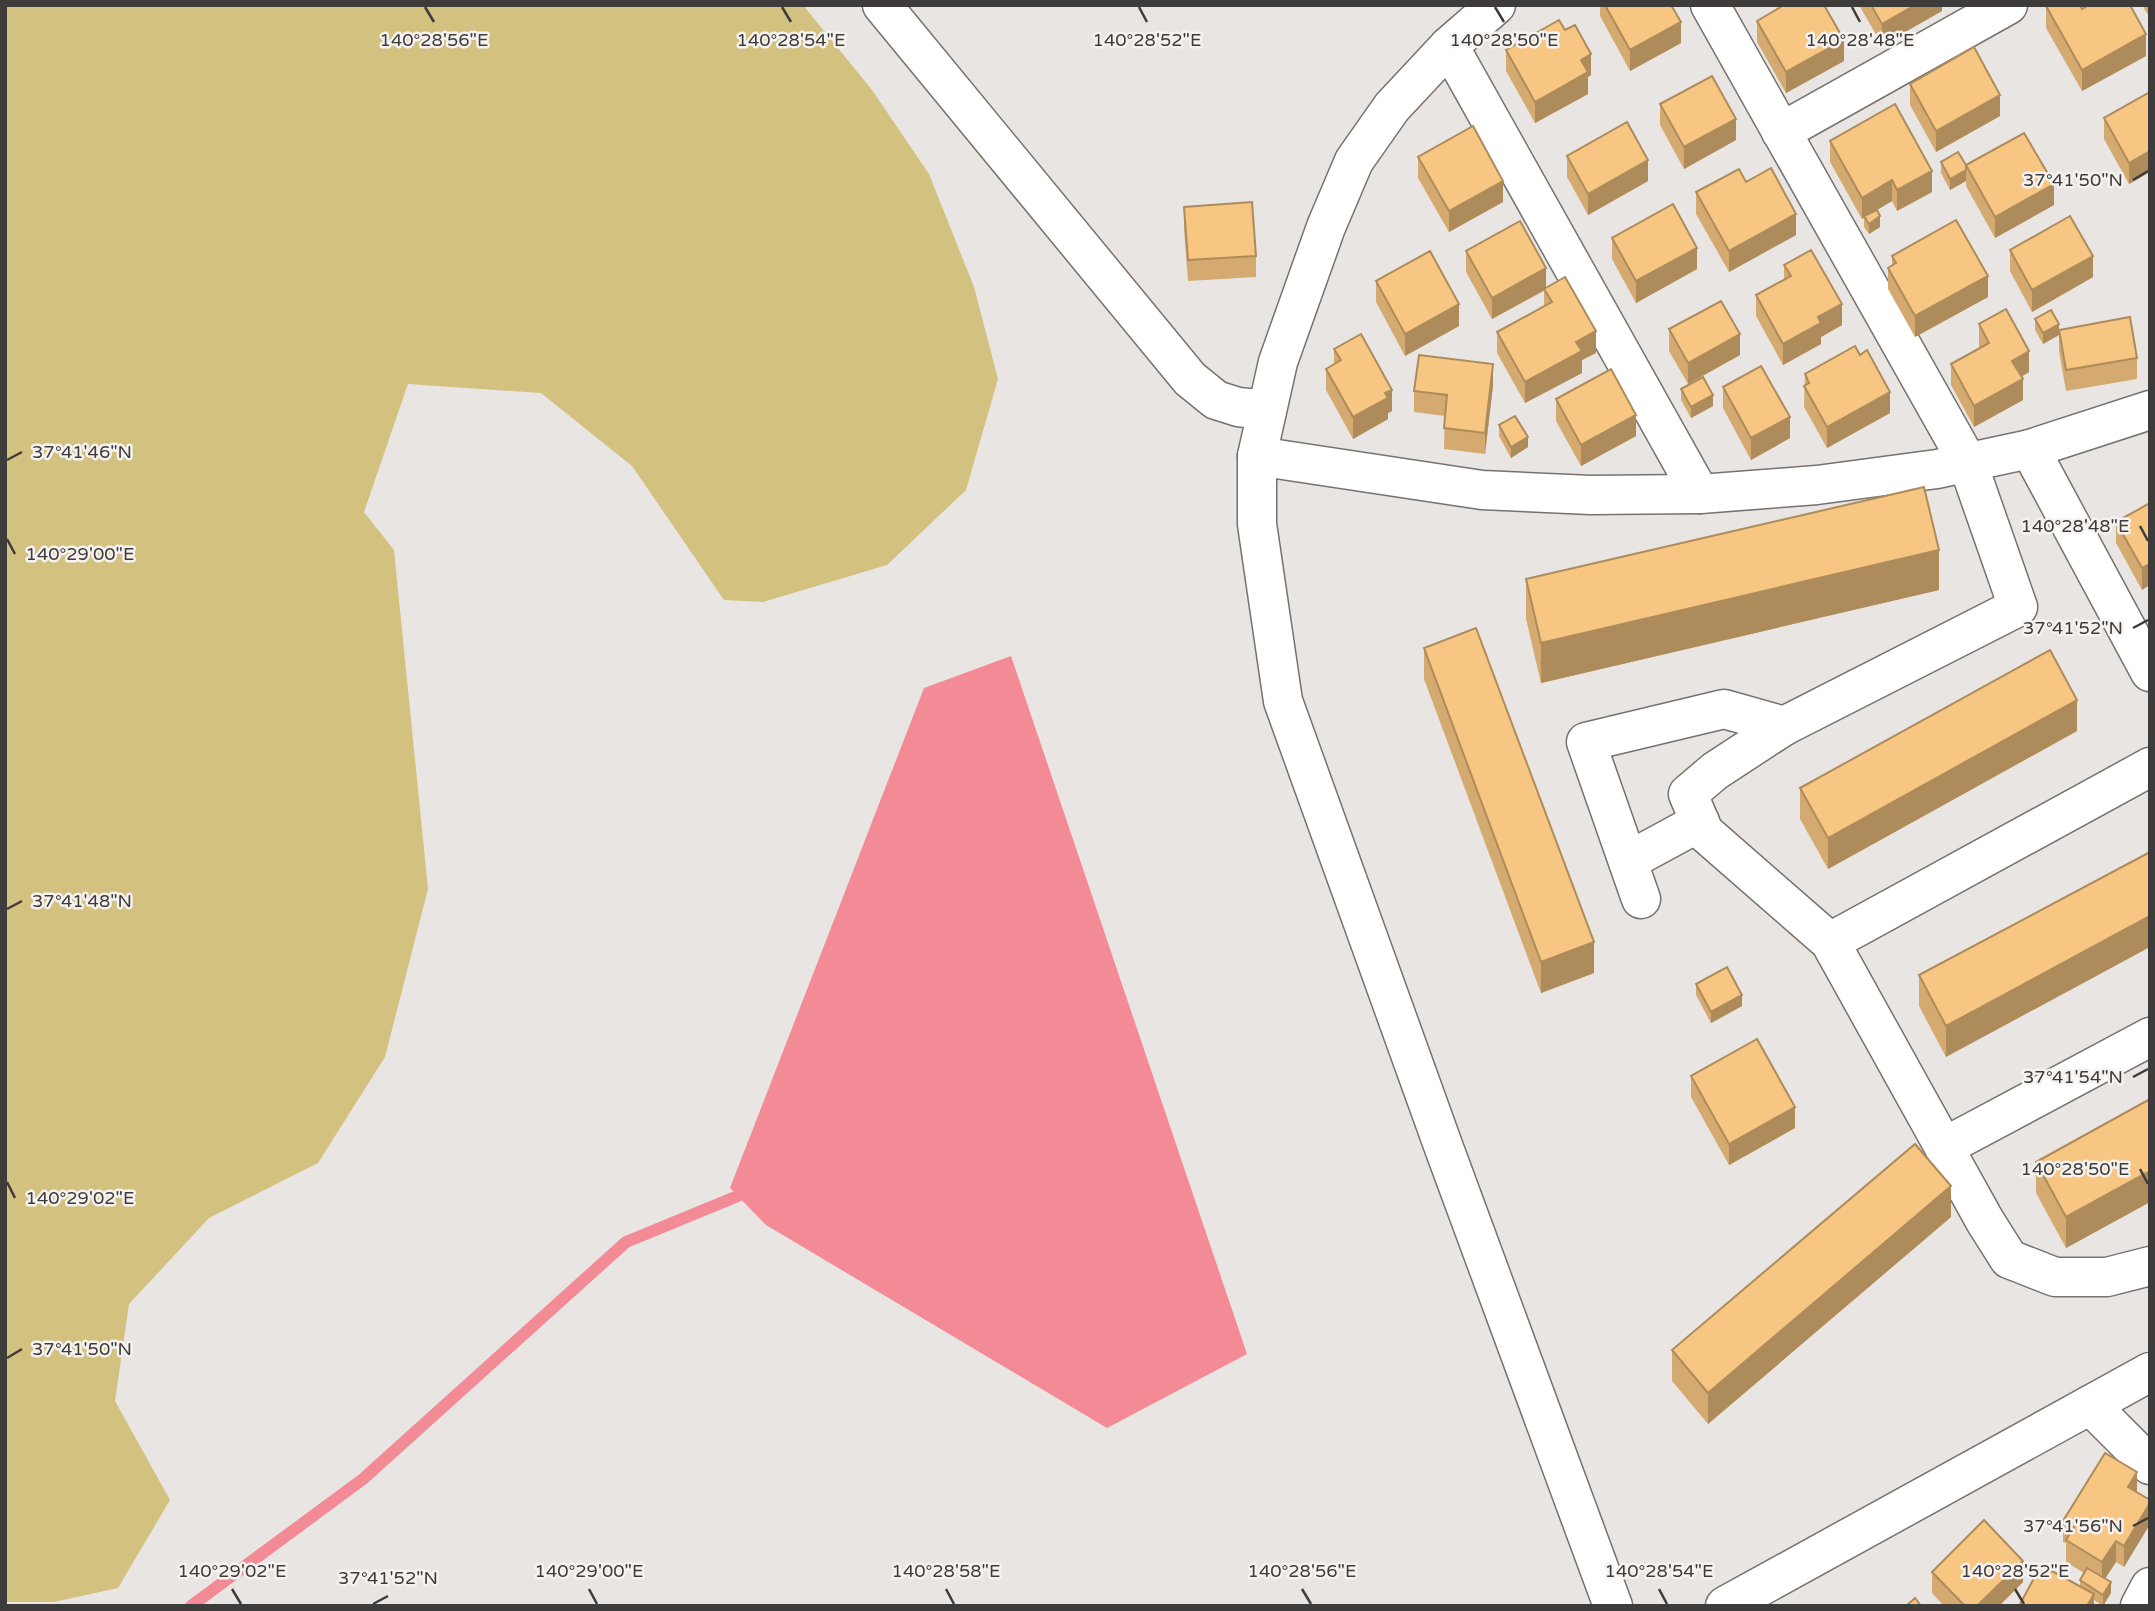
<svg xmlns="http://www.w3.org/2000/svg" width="2155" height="1611" font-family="'Varela Round',sans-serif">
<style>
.green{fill:#d3c180}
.water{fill:#f38b96}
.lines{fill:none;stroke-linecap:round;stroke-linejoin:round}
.stream{stroke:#f38b96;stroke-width:12}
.minor-casing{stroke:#75726f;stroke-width:41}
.minor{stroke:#fff;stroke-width:38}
.wall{fill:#d4aa70}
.shaded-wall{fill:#ad8b5b}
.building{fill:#f7c682;stroke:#ad8b5b;stroke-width:2}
.ticks{fill:none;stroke:#3e3c3b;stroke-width:2.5}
.ticks-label{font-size:18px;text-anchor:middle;fill:#3e3c3b;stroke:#f6f2ef;stroke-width:5;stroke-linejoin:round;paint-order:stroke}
</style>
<rect width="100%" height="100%" fill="#e9e5e2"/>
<!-- green -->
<path class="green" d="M5,5H803L872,90L929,174L974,287L998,379L966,490L887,565L763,602L724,600L632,466L541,393L408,384L364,512L394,550L428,889L385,1057L318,1163L209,1218L129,1304L115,1401L170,1500L118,1588L54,1602H5Z"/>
<!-- water -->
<path class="water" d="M1011,656L1247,1354L1107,1428L766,1225L730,1188L924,688Z"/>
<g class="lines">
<!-- stream -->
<path class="stream" d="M191,1606L363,1479L626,1242L750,1191"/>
<defs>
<g id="minor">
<path d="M882,5L1190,379L1216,400L1238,407L1267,410"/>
<path d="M1496,5L1449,46L1392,107L1354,161L1326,227L1278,362L1257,456V524L1283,701L1444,1148L1613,1606"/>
<path d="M1710,5L1967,461L2018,607L1784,726L1715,771L1688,794L1704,832L1830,942L1985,1221L2009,1259L2055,1277H2107L2150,1266"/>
<path d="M1449,46L1700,494"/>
<path d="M1781,132L2008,5"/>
<path d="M2030,449L2150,672"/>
<path d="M1257,456L1482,490L1591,495L1700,494L1817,485L1937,469L2030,449L2150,410"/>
<path d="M1628,861L1700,822"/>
<path d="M1641,899L1586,742L1724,709L1784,726"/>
<path d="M1830,942L2150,767"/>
<path d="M1944,1147L2150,1037"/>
<path d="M2090,1405L2150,1465"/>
<path d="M1725,1606L2150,1372"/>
<path d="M2140,1606L2150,1587"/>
</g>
</defs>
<!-- minor casing -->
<use href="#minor" class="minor-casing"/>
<!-- minor -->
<use href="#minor" class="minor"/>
</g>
<!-- wall -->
<g class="wall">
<path d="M1600,5H1671L1681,43L1630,71L1600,16Z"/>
<path d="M1859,5H1942V11L1882,45Z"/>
<path d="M2142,5H2150V18Z"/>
<path d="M2046,6L2082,9L2146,56L2082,91L2046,28Z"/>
<path d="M1757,21L1844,61L1786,93L1757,42Z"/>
<path d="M1506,50L1591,75L1588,77V94L1535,123L1506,71Z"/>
<path d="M1910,84L2000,116L1936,152L1910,105Z"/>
<path d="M2150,92V172L2129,184L2104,139V118Z"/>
<path d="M1660,104L1736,140L1684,169L1660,125Z"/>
<path d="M1830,141L1932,192L1897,211L1892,201L1877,210L1880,227L1869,234L1864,227V217L1862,219L1830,162Z"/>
<path d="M1567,156L1648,181L1588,215L1567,177Z"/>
<path d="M1418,157L1503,202L1449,232L1418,178Z"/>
<path d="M1941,162L1966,165L2054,205L1995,238L1966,186V181L1950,190L1941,173Z"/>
<path d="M1746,182L1796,235L1729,272L1696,214V192Z"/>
<path d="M1184,207L1256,256V277L1188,281L1184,229Z"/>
<path d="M1612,238L1697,269L1636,303L1612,259Z"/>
<path d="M2010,250L2093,277L2032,312L2010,271Z"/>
<path d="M1466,251L1546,288L1596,353L1582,360V373L1525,403L1497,353V332L1544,306V291L1492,319L1466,272Z"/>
<path d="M1892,256L1988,297L1915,337L1888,289V268L1892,266Z"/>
<path d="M1784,265L1842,325L1821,337V344L1783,365L1756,316V295L1784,279Z"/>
<path d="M1376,281L1459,326L1405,356L1376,302Z"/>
<path d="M2035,319L2059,335L2043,344L2035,330Z"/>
<path d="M1979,324L2029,372L2021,377L2023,400L1974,427L1951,385V364L1980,348L1979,346Z"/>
<path d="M1669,329L1740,355L1688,384L1669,351Z"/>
<path d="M2059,330L2137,358V379L2066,391L2059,351Z"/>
<path d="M1334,349L1392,411L1388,413V419L1353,439L1326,390V369L1334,364Z"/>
<path d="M1805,374L1890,413L1827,448L1804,407Z"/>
<path d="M1493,385L1485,454L1444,449L1445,416L1414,412V391Z"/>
<path d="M1723,387L1790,438L1751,460L1723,408Z"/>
<path d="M1681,389L1713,406L1691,418L1681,400Z"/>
<path d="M1556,399L1636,436L1581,466L1556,421Z"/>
<path d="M1499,425L1528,447L1511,458L1499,436Z"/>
<path d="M2150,503L2142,590L2116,543V522Z"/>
<path d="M1526,579L1939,590L1541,683L1526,619Z"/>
<path d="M1424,648L1594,973L1541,993L1424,679Z"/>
<path d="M2077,731L1828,869L1800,819V788Z"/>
<path d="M2150,852L1946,1057L1919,1006V975Z"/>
<path d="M1696,984L1742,1006L1711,1023L1696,995Z"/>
<path d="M1691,1076L1795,1128L1729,1165L1691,1097Z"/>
<path d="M2150,1099V1202L2066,1248L2036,1193V1162Z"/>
<path d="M1951,1217L1708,1424L1672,1381V1350Z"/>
<path d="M2137,1493L2150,1500V1524L2124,1567L2116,1562L2105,1579L2111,1593L2103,1606L2094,1600V1606L2080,1586V1580L2084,1573L2066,1562V1543L2063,1542V1521Z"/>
<path d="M1932,1572L2023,1582L1999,1606H1944L1932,1593Z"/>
</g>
<!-- shaded-wall -->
<g class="shaded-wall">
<path d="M1915,5H1942V11L1882,45V24Z"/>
<path d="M1681,22V43L1630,71V50Z"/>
<path d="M2146,34V56L2082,91V70Z"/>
<path d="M1844,40V61L1786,93V72Z"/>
<path d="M1591,54V75L1588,77V94L1535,123V102L1581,60Z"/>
<path d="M2000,95V116L1936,152V131Z"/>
<path d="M1736,119V140L1684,169V147Z"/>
<path d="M2150,151V172L2129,184V163Z"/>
<path d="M1648,160V181L1588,215V194Z"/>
<path d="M1966,170V181L1950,190V179Z"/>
<path d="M1932,171V192L1897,211V190Z"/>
<path d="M1892,180V201L1862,219V198Z"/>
<path d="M1503,181V202L1449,232V211Z"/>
<path d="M2054,184V205L1995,238V217Z"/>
<path d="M1796,214V235L1729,272V251Z"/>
<path d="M1880,216V227L1869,234V224Z"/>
<path d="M1697,248V269L1636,303V281Z"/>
<path d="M2093,256V277L2032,312V290Z"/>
<path d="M1546,268V289L1492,319V298Z"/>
<path d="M1988,276V297L1915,337V316Z"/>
<path d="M1459,304V326L1405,356V334Z"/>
<path d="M1842,304V325L1821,337V344L1783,365V344L1818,317Z"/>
<path d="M2059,324V335L2043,344V333Z"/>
<path d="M1596,331V353L1582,360V373L1525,403V382L1576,342Z"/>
<path d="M1740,334V355L1688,384V363Z"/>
<path d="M2029,351V372L2012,382V361Z"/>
<path d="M1493,364V385L1485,454V433Z"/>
<path d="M2023,379V400L1974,427V406Z"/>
<path d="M1392,390V411L1388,413V419L1353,439V417Z"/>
<path d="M1890,392V413L1827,448V427Z"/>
<path d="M1713,395V406L1691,418V407Z"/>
<path d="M1636,415V436L1581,466V445Z"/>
<path d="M1790,417V438L1751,460V438Z"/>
<path d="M1528,437V447L1511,458V447Z"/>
<path d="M1939,550V590L1541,683V643Z"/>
<path d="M2150,564V585L2142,590V568Z"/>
<path d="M2077,700V731L1828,869V838Z"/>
<path d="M2150,916V947L1946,1057V1026Z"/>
<path d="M1594,942V973L1541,993V962Z"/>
<path d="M1742,995V1006L1711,1023V1012Z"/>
<path d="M1795,1107V1128L1729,1165V1144Z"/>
<path d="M2150,1171V1202L2066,1248V1217Z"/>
<path d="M1951,1186V1217L1708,1424V1393Z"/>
<path d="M2137,1472V1494L2128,1487Z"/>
<path d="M2150,1503V1524L2124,1567V1546Z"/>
<path d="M2116,1541V1562L2102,1583V1562Z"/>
<path d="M2023,1561V1582L1999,1606H1977Z"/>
<path d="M2111,1582V1593L2103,1606V1595Z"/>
<path d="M2094,1594V1606H2087Z"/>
</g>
<!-- building -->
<g class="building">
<path d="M1605,5H1671L1681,22L1630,50Z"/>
<path d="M1784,5H1824L1844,40L1786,72L1757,21Z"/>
<path d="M1871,5H1915L1882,24Z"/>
<path d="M2049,5H2080L2082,9L2089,5H2130L2146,34L2082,70L2046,6Z"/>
<path d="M1559,20L1565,30L1575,25L1591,54L1581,60L1588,72L1535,102L1506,50Z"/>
<path d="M1974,47L2000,95L1936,131L1910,84Z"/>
<path d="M1712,76L1736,119L1684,147L1660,104Z"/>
<path d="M2150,92V151L2129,163L2104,118Z"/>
<path d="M1895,104L1932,171L1897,190L1892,180L1862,198L1830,141Z"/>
<path d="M1627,122L1648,160L1588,194L1567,156Z"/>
<path d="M1473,126L1503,181L1449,211L1418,157Z"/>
<path d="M2024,133L2054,184L1995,217L1966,165Z"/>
<path d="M1958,152L1966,165V170L1950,179L1941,162Z"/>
<path d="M1771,168L1796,214L1729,251L1696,192L1739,169L1746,182Z"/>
<path d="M1252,202L1256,256L1188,260L1184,207Z"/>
<path d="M1673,204L1697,248L1636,281L1612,238Z"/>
<path d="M1877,210L1880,216L1869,224L1864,216Z"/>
<path d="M2070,216L2093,256L2032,290L2010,250Z"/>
<path d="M1956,220L1988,276L1915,316L1888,268L1896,263L1892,256Z"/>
<path d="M1520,221L1546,268L1492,298L1466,251Z"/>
<path d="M1811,250L1842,304L1818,317L1821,323L1783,344L1756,295L1791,276L1784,265Z"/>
<path d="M1430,251L1459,304L1405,334L1376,281Z"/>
<path d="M1565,277L1596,331L1576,342L1582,351L1525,382L1497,332L1552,302L1544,289Z"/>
<path d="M1721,301L1740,334L1688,363L1669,329Z"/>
<path d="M2006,309L2029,351L2012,361L2023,379L1974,406L1951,364L1989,343L1979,324Z"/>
<path d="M2051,310L2059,324L2043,333L2035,319Z"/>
<path d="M2130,317L2137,358L2066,370L2059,330Z"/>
<path d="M1361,334L1392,390L1385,393L1388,398L1353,417L1326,369L1341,360L1334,349Z"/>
<path d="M1855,346L1860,355L1867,350L1890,392L1827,427L1804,386L1809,383L1805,374Z"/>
<path d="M1419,355L1493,364L1485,433L1444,428L1447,395L1414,391Z"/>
<path d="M1761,366L1790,417L1751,438L1723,387Z"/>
<path d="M1611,369L1636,415L1581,445L1556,399Z"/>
<path d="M1703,377L1713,395L1691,407L1681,389Z"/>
<path d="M1515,416L1528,437L1511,447L1499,425Z"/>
<path d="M1924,487L1939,550L1541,643L1526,579Z"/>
<path d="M2150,503V564L2142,568L2116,522Z"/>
<path d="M1476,628L1594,942L1541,962L1424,648Z"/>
<path d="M2050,650L2077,700L1828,838L1800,788Z"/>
<path d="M2150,852V916L1946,1026L1919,975Z"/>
<path d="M1727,967L1742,995L1711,1012L1696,984Z"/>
<path d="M1757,1039L1795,1107L1729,1144L1691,1076Z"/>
<path d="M2150,1099V1171L2066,1217L2036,1162Z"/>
<path d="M1915,1144L1951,1186L1708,1393L1672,1350Z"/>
<path d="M2105,1453L2137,1472L2128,1487L2150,1500V1503L2124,1546L2116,1541L2102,1562L2066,1540L2074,1527L2063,1521Z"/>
<path d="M1984,1520L2023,1561L1977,1606H1965L1932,1572Z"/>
<path d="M2041,1565L2094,1594L2087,1606H2019Z"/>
<path d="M2087,1568L2111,1582L2103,1595L2080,1580Z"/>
<path d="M1915,1598L1921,1606H1906Z"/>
</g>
<!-- ticks -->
<path class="ticks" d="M425,7L434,22M782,7L791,22M1139,7L1147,22M1495,7L1504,22M1852,7L1860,22M2133,180L2148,171M7,460L22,452M2140,526L2148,541M7,539L15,554M2133,628L2148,620M7,909L22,901M2133,1077L2148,1069M2140,1169L2148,1184M7,1182L15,1198M7,1358L22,1349M2133,1526L2148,1518M232,1589L241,1604M589,1589L597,1604M946,1589L954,1604M1302,1589L1311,1604M1659,1589L1667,1604M2015,1589L2024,1604M373,1604L388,1596"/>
<g class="ticks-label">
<text x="434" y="46">140°28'56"E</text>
<text x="791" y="46">140°28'54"E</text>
<text x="1147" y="46">140°28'52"E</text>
<text x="1504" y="46">140°28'50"E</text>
<text x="1860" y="46">140°28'48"E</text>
<text x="2073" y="186">37°41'50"N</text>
<text x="82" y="458">37°41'46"N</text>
<text x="2075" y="532">140°28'48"E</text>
<text x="80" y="560">140°29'00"E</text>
<text x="2073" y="634">37°41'52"N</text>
<text x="82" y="907">37°41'48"N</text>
<text x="2073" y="1083">37°41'54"N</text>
<text x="2075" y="1175">140°28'50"E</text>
<text x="80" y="1204">140°29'02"E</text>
<text x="82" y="1355">37°41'50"N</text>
<text x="2073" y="1532">37°41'56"N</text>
<text x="232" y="1577">140°29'02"E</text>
<text x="589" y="1577">140°29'00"E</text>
<text x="946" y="1577">140°28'58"E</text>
<text x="1302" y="1577">140°28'56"E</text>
<text x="1659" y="1577">140°28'54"E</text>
<text x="2015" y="1577">140°28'52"E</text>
<text x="388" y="1584">37°41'52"N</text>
</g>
<!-- border -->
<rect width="2155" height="1611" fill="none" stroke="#3e3c3b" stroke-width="14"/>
</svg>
